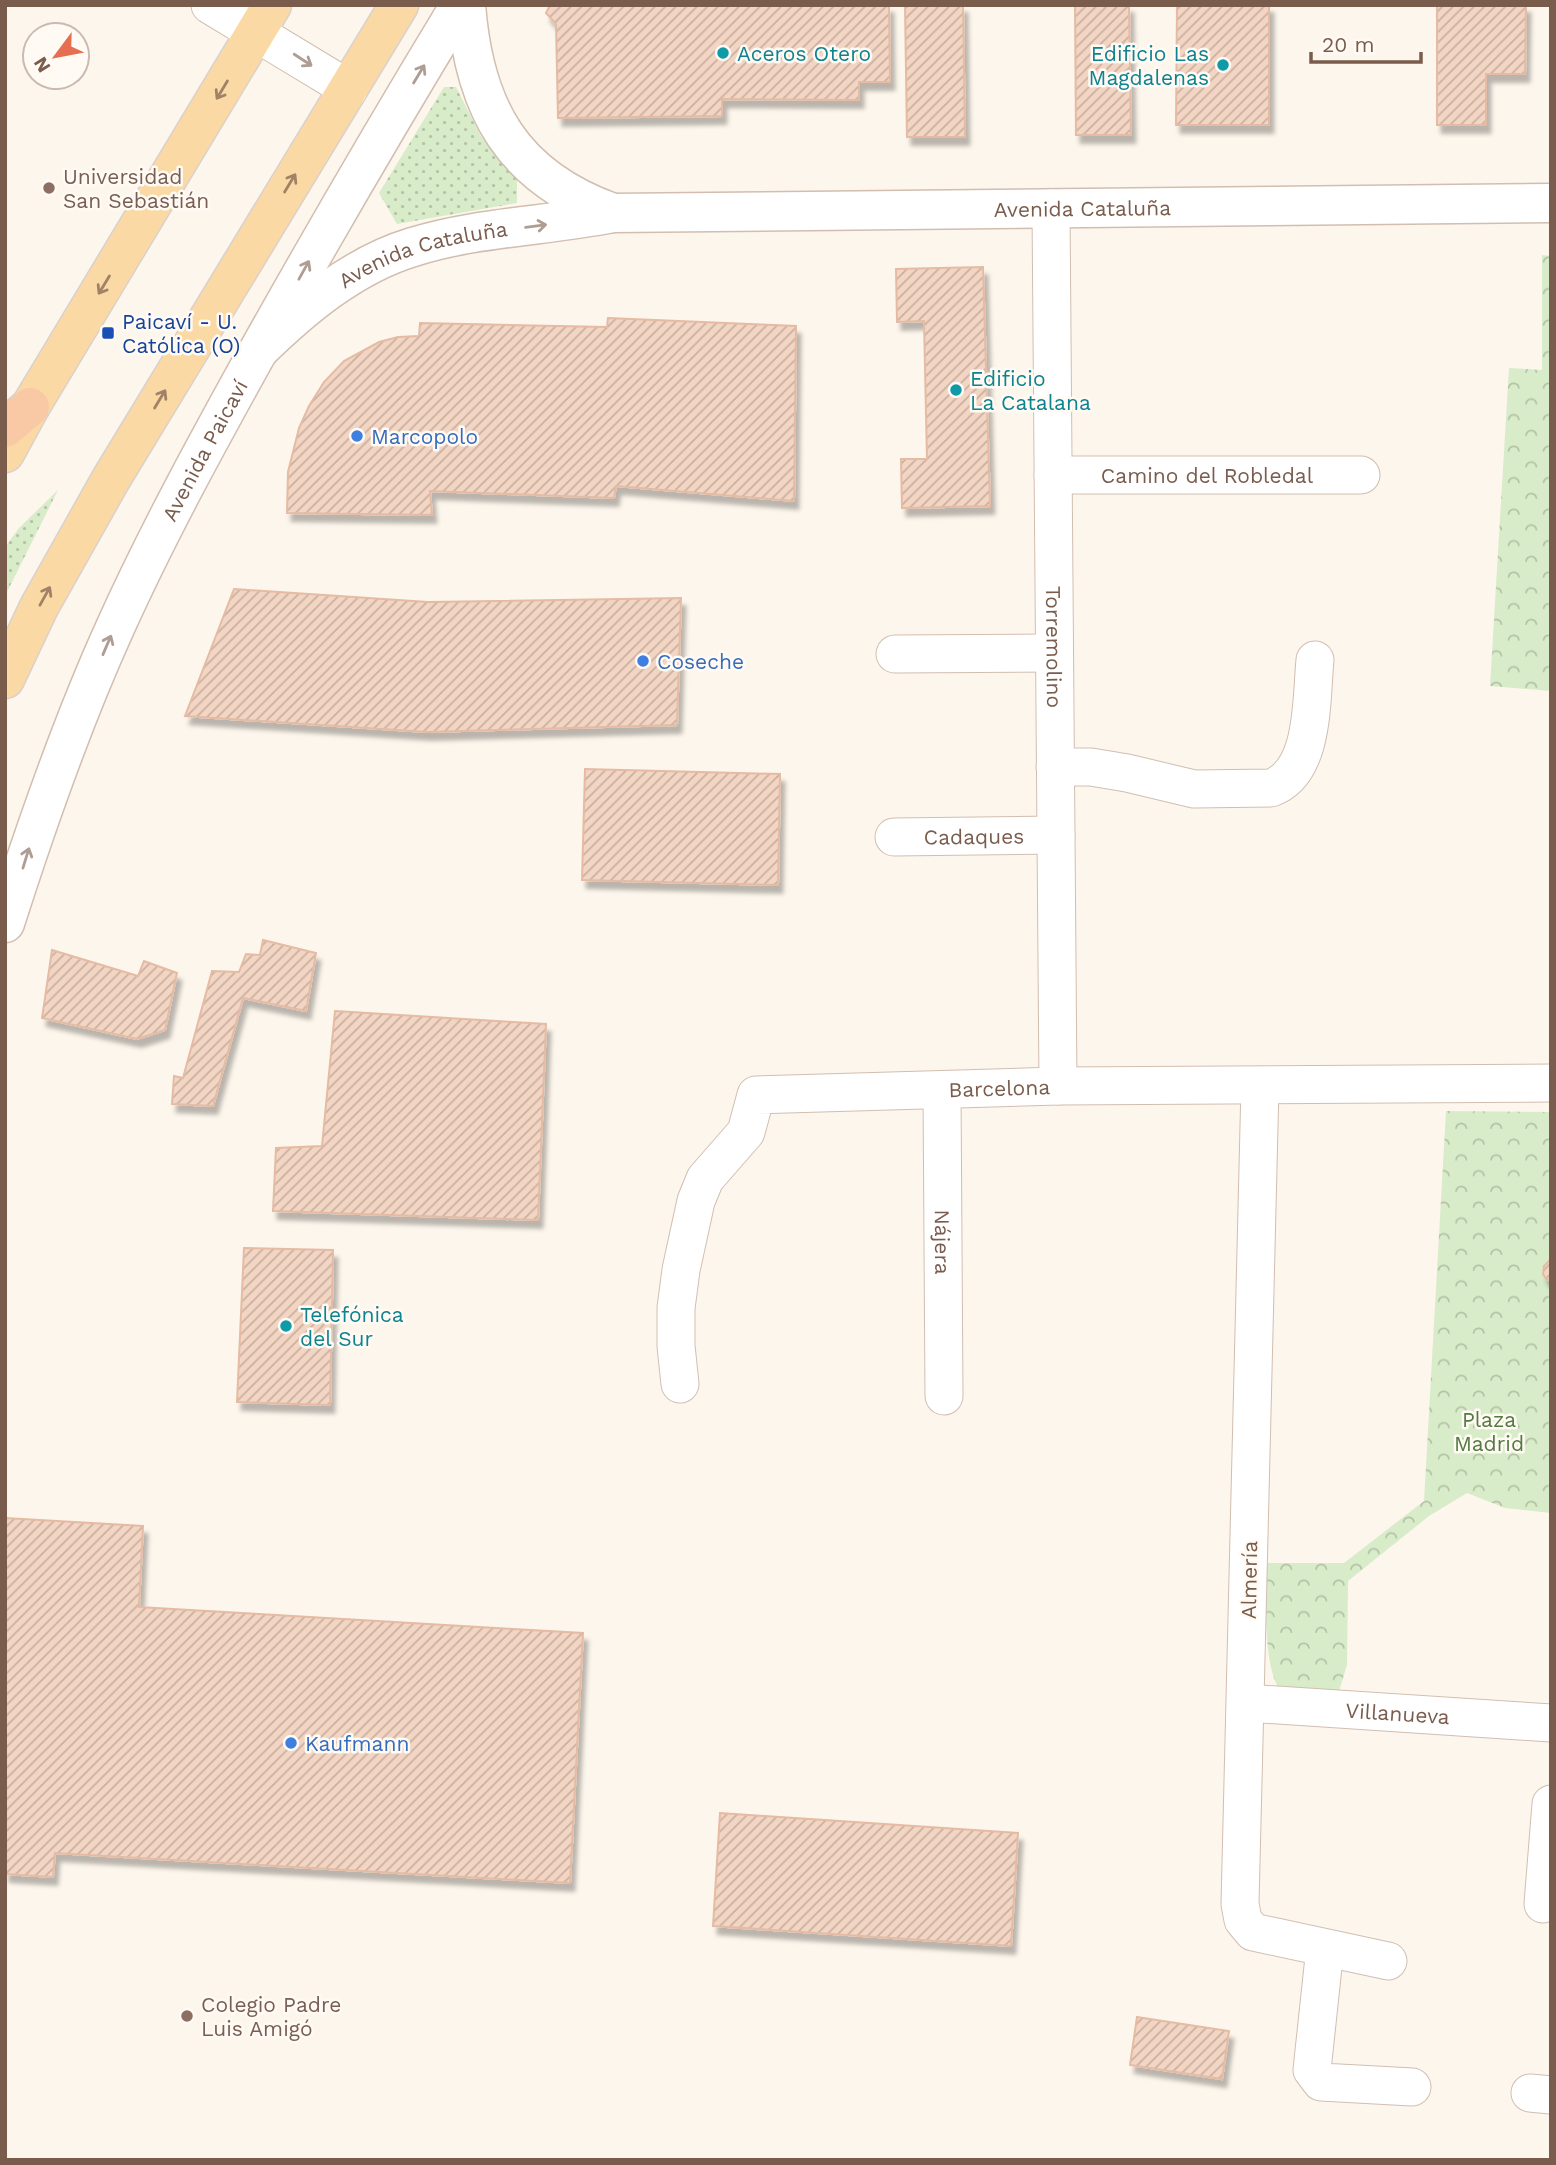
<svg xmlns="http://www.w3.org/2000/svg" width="1556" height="2165" font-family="'Work Sans',sans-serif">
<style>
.grass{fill:url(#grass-dots)}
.park{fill:url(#park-crowns)}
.building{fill:url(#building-hatch);stroke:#e6bba3;stroke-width:2;filter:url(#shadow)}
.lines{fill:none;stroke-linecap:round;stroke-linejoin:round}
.minor-casing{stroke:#d1beb0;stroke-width:39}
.tertiary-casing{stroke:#d1beb0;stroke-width:41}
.primary-casing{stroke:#dad1cd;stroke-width:41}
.trunk-casing{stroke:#dad1cd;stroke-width:41}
.minor{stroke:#fff;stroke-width:37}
.tertiary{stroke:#fff;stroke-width:38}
.primary{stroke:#fbd9a5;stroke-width:38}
.trunk{stroke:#f9c8a4;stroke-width:38}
.oneway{stroke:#af9d94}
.oneway2{stroke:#a18267}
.culture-dot{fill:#0f9aa8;stroke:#fffaf3;stroke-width:2.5}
.education-dot{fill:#8d6e63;stroke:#fffaf3;stroke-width:2.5}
.transit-dot{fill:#1a4fb4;stroke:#fffaf3;stroke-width:2.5}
.shop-dot{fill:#3f7fe0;stroke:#fffaf3;stroke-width:2.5}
.labels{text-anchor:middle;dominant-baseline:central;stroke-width:5;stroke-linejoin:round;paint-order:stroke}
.culture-label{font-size:21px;fill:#0d838f;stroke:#fffaf3;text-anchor:start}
.education-label{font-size:21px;fill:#785e54;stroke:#fffaf3;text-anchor:start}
.street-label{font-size:21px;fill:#7a5c4d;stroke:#fffaf3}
.transit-label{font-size:21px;fill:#164399;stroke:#fffaf3;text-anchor:start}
.shop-label{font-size:21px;fill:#366cbe;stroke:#fffaf3;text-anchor:start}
.park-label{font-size:21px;fill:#537a41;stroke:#fffaf3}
</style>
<defs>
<pattern id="grass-dots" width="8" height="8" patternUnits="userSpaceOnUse" patternTransform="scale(1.75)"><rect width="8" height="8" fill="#d8ecc9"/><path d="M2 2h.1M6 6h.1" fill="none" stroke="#b4c2a5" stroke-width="1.8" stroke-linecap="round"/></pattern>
<pattern id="park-crowns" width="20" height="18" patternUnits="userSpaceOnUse" patternTransform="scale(1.75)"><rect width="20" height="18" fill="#d8ecc9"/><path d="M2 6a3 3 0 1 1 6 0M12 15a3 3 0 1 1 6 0" fill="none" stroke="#b4c2a5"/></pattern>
<pattern id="building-hatch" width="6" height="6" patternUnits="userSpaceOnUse" patternTransform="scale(1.75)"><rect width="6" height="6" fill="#f3d5c3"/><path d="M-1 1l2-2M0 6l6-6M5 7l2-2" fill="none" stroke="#cab0a1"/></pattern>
<filter id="shadow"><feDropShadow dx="4.5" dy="8" stdDeviation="2" flood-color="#0004"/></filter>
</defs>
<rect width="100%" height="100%" fill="#fdf6ec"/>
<!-- grass -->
<g class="grass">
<path d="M444,87H456L481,136L517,179V203L397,224L379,193Z"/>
<path d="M58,490L5,596V547L19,528Z"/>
</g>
<!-- park -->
<g class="park">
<path d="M1542,255L1551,256V691L1490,686L1509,368L1542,370Z"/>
<path d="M1446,1111L1551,1112V1513L1505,1508L1467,1493L1429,1516L1348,1581L1347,1665L1336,1701L1279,1689C1262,1661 1267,1597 1266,1563H1344L1424,1501Z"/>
</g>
<!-- building -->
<g class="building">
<path d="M550,5H889L890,82H859V100L722,99V116L558,118L556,24L546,13Z"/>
<path d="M905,5H963L965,137H907Z"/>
<path d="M1075,5H1129L1131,135H1076Z"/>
<path d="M1177,5H1269V125H1176Z"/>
<path d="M1437,5H1526L1525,74H1486V125H1437Z"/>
<path d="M983,267L990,506L902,508L901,459H927L924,321L897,322L896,269Z"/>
<path d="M608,318L796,326L794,501L616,486L614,498L430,491L432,515L287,513L288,472L299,428L309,406L324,382L344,361L379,342L398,337L419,336L420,323L607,327Z"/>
<path d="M234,589L428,602L681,598L677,725L427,732L185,716Z"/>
<path d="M585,769L780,774L778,885L582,880Z"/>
<path d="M263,940L316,953L306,1011L243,998L213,1106L172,1104L174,1076L183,1078L212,971L239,972L246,954L260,955Z"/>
<path d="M52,950L138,976L144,961L177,973L165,1030L137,1039L42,1018Z"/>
<path d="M335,1011L546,1024L538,1220L273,1211L276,1148L322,1146Z"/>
<path d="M244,1248L333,1250L330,1405L237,1402Z"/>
<path d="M1550,1260H1551V1281L1546,1279L1543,1274L1544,1266Z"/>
<path d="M5,1518L143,1526L139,1607L583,1633L570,1883L55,1853L53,1877L5,1874Z"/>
<path d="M720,1813L1018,1833L1011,1946L713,1926Z"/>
<path d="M1137,2017L1229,2031L1222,2079L1130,2065Z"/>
</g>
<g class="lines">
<defs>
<g id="minor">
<path d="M210,5L349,89"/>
<path id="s1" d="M1051,208L1058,1086"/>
<path id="s2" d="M1053,475H1361"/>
<path d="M895,654L1054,653"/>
<path d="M1055,767H1091L1127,773L1194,789L1271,788C1315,772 1311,700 1315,660"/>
<path id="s3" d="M894,837L1056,835"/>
<path d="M1260,1086L1240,1904L1243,1920L1253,1932L1388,1961"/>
<path id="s4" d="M942,1090L944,1396"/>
<path id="s5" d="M680,1384L676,1346V1308L681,1270L696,1201L705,1179L746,1132L756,1095L1058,1086L1551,1083"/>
<path id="s6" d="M1246,1703L1551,1723"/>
<path d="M1543,1904L1551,1804"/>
<path d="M1325,1948L1312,2070L1321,2082L1412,2087"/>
<path d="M1530,2093L1551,2095"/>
</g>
<g id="tertiary">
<path d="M466,5C474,109 512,177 613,213"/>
<path id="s7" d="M258,351C302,308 353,265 413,247C476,227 548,226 613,213L1551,203"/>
<path id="s8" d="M5,923C37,823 71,725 114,630C158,532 210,438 262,344C326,230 392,117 460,5"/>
</g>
<g id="primary">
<path d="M5,453L30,407L272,5"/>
<path d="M5,679L39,607L111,479L399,5"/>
</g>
<path id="trunk" d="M5,428L30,407"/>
</defs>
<!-- minor casing -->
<use href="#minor" class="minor-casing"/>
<!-- tertiary casing -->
<use href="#tertiary" class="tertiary-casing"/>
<!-- primary casing -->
<use href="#primary" class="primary-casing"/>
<!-- trunk casing -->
<use href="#trunk" class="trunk-casing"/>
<!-- minor -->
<use href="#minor" class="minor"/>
<!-- tertiary -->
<use href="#tertiary" class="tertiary"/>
<!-- primary -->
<use href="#primary" class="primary"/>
<!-- trunk -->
<use href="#trunk" class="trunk"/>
</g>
<!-- one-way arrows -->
<defs><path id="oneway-shaft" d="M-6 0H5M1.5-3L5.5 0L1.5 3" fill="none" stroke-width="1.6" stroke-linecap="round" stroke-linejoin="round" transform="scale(1.75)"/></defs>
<g class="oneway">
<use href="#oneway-shaft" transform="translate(303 60) rotate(33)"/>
<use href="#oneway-shaft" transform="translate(419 74) rotate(-59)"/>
<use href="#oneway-shaft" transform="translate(536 226) rotate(-7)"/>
<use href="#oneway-shaft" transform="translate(304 270) rotate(-61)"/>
<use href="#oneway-shaft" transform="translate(107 645) rotate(-67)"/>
<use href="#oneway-shaft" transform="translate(26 858) rotate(-73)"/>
</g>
<g class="oneway2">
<use href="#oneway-shaft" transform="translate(222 90) rotate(121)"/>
<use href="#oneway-shaft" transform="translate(290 183) rotate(-59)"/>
<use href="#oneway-shaft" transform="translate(104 285) rotate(121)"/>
<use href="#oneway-shaft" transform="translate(160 399) rotate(-59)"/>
<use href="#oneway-shaft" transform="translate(45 596) rotate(-61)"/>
</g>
<!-- markers -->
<g class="culture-dot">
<circle cx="723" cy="53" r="7"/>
<circle cx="1223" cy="65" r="7"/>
<circle cx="956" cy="390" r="7"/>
<circle cx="286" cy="1326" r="7"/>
</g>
<g class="education-dot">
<circle cx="49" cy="188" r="7"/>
<circle cx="187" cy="2016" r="7"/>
</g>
<rect class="transit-dot" x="101" y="326" width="14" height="14" rx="3.5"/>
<g class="shop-dot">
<circle cx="357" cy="436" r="7"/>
<circle cx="643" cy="661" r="7"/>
<circle cx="291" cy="1743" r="7"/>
</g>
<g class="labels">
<!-- culture labels -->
<g class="culture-label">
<text x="737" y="53">Aceros Otero</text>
<text x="1209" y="53" text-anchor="end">Edificio Las<tspan x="1209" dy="24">Magdalenas</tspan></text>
<text x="970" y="378">Edificio<tspan x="970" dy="24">La Catalana</tspan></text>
<text x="300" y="1314">Telefónica<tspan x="300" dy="24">del Sur</tspan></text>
</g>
<!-- education labels -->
<g class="education-label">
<text x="63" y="176">Universidad<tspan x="63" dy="24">San Sebastián</tspan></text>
<text x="201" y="2004">Colegio Padre<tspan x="201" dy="24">Luis Amigó</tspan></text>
</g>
<!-- street labels -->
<g class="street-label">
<text stroke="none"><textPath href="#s7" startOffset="861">Avenida Cataluña</textPath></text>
<text stroke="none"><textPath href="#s7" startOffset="196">Avenida Cataluña</textPath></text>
<text stroke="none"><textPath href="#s8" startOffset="514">Avenida Paicaví</textPath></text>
<text stroke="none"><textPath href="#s2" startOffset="154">Camino del Robledal</textPath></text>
<text stroke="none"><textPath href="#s1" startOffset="439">Torremolino</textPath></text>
<text stroke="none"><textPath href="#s3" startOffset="80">Cadaques</textPath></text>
<text stroke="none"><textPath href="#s5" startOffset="553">Barcelona</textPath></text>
<text stroke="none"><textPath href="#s4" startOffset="152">Nájera</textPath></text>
<text transform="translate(1249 1580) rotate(-89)">Almería</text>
<text stroke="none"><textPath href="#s6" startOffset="152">Villanueva</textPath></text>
</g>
<!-- transit labels -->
<g class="transit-label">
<text x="122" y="321">Paicaví - U.<tspan x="122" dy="24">Católica (O)</tspan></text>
</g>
<!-- shop labels -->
<g class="shop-label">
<text x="371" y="436">Marcopolo</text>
<text x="657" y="661">Coseche</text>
<text x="305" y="1743">Kaufmann</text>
</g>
<!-- park labels -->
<g class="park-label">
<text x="1489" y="1419">Plaza<tspan x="1489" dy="24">Madrid</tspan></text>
</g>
</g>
<!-- border -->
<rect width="1556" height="2165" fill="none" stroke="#7a5c4d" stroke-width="14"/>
<!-- north arrow -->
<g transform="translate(56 56) rotate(238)"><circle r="33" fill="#fffaf3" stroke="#cabbb1" stroke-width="2"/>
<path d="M0-5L12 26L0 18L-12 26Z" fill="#e76f51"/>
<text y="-10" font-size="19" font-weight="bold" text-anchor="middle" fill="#7a5c4d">N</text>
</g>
<!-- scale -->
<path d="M1311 52v10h110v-10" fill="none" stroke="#7a5c4d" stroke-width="3.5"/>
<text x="1322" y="52" font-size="21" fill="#7a5c4d" stroke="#fffaf3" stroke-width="5" paint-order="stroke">20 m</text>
</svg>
